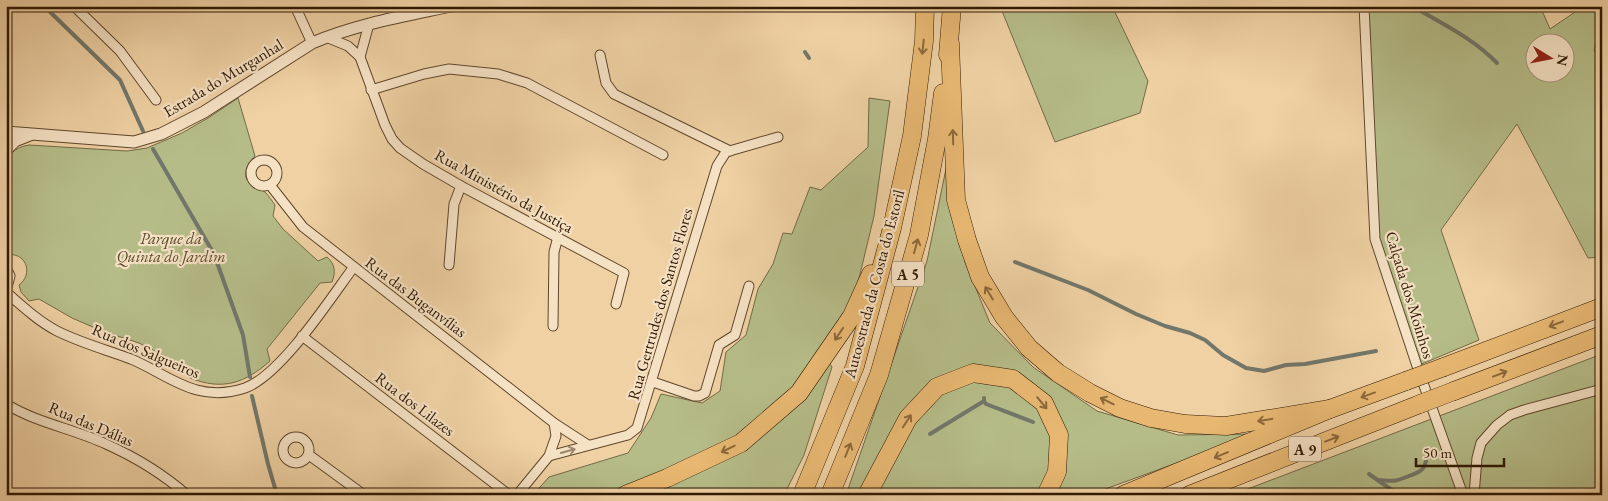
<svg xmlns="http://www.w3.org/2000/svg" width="1608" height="501" font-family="'EB Garamond',serif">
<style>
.green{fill:#b5bc88;stroke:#736a46;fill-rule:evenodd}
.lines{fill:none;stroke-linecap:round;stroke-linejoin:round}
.stream{stroke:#72776b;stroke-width:4}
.minor-casing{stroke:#60472b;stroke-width:11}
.tertiary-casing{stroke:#60472b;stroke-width:13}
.motorway-casing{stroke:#311903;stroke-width:19}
.minor{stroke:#f5e1c4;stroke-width:9}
.tertiary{stroke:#f5e1c4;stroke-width:11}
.motorway{stroke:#e8b872;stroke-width:18}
.motorway-bridge-casing{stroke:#311903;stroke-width:19;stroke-linecap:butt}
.motorway-bridge{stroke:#e8b872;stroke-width:18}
.oneway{stroke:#8c683a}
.oneway2{stroke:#9d876d}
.labels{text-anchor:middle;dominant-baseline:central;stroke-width:4.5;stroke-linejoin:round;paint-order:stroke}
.shield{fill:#f5e1c4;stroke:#6c553d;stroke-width:1}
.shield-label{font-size:15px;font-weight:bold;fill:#311903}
.street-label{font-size:16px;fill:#311903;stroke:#f5e1c4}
.park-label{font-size:16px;font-style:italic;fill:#594a2b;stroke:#f5e1c4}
</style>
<rect width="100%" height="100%" fill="#efd1a4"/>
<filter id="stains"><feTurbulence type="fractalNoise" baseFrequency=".004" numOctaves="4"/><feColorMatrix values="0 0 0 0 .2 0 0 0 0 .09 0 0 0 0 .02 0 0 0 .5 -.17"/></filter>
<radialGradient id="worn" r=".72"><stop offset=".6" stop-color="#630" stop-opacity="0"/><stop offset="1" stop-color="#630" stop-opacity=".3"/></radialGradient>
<!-- green -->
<g class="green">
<path d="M1000,6H1112L1148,81L1140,113L1055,142Z"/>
<path d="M1361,6H1540L1550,29L1584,6H1600C1606,21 1599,37 1594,50L1602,61V257L1588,258L1517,124L1441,230L1479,340L1417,366L1375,239ZM1536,42H1566V72H1536Z"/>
<path d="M238,98L255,156C248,164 240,175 251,184C255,187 261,189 265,192C269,196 272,201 275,205L273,216L283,229L318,261L327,257C335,264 336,272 332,282L320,283L267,349L270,361C245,383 223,391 190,378L188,368L139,343L102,331L72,318L39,299L29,301L21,292L19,285C34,274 26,251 6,255V162C11,151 18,147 29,145L127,151L147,148L182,133L208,118Z"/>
<path d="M869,98L890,101L874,216L855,295L820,350L832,367L804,455L784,495H533L549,477L628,453L651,418L661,394L702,403L720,391L726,352L746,335L758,289L773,264L783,233L792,234L810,187L821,190L868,147Z"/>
<path d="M947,164L965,262L990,323L1033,367L1097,411L1178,435L1256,434L1089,495H846L927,261Z"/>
<path d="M1602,354V495H1367L1355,489L1328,495H1232Z"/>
</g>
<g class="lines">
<!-- stream -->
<g class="stream">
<path d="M44,6L120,80L143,131"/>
<path d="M746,6L748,7"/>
<path d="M1412,6C1441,23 1473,38 1497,63"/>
<path d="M805,52L809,58"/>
<path d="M153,149L214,254L243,335L250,377"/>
<path d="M1015,262L1088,290L1136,314L1165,326L1190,333L1205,340L1223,355L1246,368L1264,371L1286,365L1305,364L1376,351"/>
<path d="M252,396L268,464L277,495"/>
<path d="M984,398V401L986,404L1033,422"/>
<path d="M930,434L984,401"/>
<path d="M1369,474L1399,495"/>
<path d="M1378,480C1395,481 1394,482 1409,476C1419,472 1423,472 1426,461"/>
</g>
<defs>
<g id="minor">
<path d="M74,6L120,51L156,100"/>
<path d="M295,6L312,43"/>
<path d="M1364,6L1375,239L1417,366L1463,495"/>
<path d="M326,37L348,46L360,57L385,125L392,139L400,148L423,164L461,186L624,273L616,304"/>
<path d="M600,55L606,83L614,94L730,151"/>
<path d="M360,57L369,24"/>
<path d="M371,90L424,74L449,69L498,74L527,83L663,155"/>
<circle cx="264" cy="173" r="13"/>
<path d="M270,185L303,227L554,423L556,436L549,456L517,495"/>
<path d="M449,265L454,204L461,186"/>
<path d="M6,292C22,306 38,321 57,331C81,343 107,350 131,359C153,368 174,384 197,390C212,394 230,393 245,388C281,375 330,299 353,268"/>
<path d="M553,326L554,252L558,237"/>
<path d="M302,336L509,495"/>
<path d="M653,382L694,396H699L705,393L719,345L735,335L749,286"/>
<path d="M6,404C37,423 74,429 106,444C135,457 163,474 187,495"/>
<path d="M554,423L588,445"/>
<circle cx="296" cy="450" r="13"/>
<path d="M309,455L364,495"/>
<path d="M549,456L628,435L637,428L717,166L726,152L778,137"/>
<path d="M1474,495L1477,458L1481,443L1497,425L1510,415L1524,410L1602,389"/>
</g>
<g id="tertiary">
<path d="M6,132L134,142L161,134L204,112L312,43C357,24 404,16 451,6"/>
<path d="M6,150L15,141L30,135"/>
<path d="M6,270L9,276L6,287"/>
</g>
<g id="motorway">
<path d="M950,43L956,200L967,240L980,277L1004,317L1029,348L1058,373L1090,393L1120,408L1151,418L1185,424L1226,426L1330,409"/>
<path d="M948,55L952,6"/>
<path d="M1444,367L1602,307"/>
<path d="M1454,391L1602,335"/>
<path d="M625,495L667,478L741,443L799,393L852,316L871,274"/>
<path d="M802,495L855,366L892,228L912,136L924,41L925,6"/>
<path d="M830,495L879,375L919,235L937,139L943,93"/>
<path d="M867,495L908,418L937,387L973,373L1013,379L1044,403L1059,435L1057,472L1046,495"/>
<path d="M1123,495L1330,409L1406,381"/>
<path d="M1189,495L1420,404"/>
</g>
</defs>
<!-- minor casing -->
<use href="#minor" class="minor-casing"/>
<!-- tertiary casing -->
<use href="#tertiary" class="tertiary-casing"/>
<!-- motorway casing -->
<use href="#motorway" class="motorway-casing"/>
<!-- minor -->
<use href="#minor" class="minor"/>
<!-- tertiary -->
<use href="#tertiary" class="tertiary"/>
<!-- motorway -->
<use href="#motorway" class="motorway"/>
<defs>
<g id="motorway-bridge">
<path d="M1406,381L1444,367"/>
<path d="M1420,404L1454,391"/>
</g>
</defs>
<!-- motorway-bridge casing -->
<use href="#motorway-bridge" class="motorway-bridge-casing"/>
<!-- motorway-bridge -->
<use href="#motorway-bridge" class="motorway-bridge"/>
</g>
<!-- one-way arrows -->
<defs><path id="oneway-shaft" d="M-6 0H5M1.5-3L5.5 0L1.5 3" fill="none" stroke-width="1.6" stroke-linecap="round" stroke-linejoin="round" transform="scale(1.25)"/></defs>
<g class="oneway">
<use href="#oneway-shaft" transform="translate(923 47) rotate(96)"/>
<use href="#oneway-shaft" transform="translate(953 137) rotate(-92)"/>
<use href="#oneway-shaft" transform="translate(916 246) rotate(-74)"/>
<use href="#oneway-shaft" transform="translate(989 293) rotate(-121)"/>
<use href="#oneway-shaft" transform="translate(1556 324) rotate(159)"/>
<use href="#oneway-shaft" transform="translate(839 334) rotate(124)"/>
<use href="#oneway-shaft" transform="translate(1500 374) rotate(-21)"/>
<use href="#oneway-shaft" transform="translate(1368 395) rotate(160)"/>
<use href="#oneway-shaft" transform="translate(1107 401) rotate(-154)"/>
<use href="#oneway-shaft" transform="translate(1042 403) rotate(50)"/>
<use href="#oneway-shaft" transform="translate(1265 420) rotate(171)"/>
<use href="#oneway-shaft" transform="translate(907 421) rotate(-57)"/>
<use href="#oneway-shaft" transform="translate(1332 439) rotate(-21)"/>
<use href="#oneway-shaft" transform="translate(728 449) rotate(154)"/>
<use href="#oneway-shaft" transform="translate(848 450) rotate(-68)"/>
<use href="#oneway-shaft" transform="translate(1221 455) rotate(157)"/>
</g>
<use class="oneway2" href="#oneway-shaft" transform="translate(568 451) rotate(-16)"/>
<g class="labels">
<!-- shield labels -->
<g class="shield">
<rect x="892" y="261.5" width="32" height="25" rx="4"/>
<rect x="1289" y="436.5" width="32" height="25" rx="4"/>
</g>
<g class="shield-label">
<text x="908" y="274">A 5</text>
<text x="1305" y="449">A 9</text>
</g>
<!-- street labels -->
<g class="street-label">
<text transform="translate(223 78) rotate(-31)">Estrada do Murganhal</text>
<text transform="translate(504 191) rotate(29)">Rua Ministério da Justiça</text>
<text transform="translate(874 284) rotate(-75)">Autoestrada da Costa do Estoril</text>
<text transform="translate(1410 295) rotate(73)">Calçada dos Moinhos</text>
<text transform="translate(416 297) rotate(37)">Rua das Buganvílias</text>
<text transform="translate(660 304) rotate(-74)">Rua Gertrudes dos Santos Flores</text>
<text transform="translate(146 351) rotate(23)">Rua dos Salgueiros</text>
<text transform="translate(415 404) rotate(37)">Rua dos Lilazes</text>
<text transform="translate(91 424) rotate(23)">Rua das Dálias</text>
</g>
<!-- park labels -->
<g class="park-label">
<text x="171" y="238">Parque da<tspan x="171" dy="18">Quinta do Jardim</tspan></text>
</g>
</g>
<!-- margin -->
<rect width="1608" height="501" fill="none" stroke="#efd1a4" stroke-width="25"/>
<rect x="8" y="8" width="1593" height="486" fill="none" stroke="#311903" stroke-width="2.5"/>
<rect x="12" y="12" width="1583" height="476" fill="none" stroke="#311903"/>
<!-- north arrow -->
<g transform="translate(1550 58) rotate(100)"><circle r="24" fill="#f5e1c4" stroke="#a79177"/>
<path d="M0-4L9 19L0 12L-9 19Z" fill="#8f2418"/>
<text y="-8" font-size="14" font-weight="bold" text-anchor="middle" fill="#311903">N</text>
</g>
<!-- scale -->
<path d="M1416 458v8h88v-8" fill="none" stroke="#311903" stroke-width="2.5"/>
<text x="1423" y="458" font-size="15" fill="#311903" stroke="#f5e1c4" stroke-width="4" paint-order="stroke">50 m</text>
<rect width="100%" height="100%" filter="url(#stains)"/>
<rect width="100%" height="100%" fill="url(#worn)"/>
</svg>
